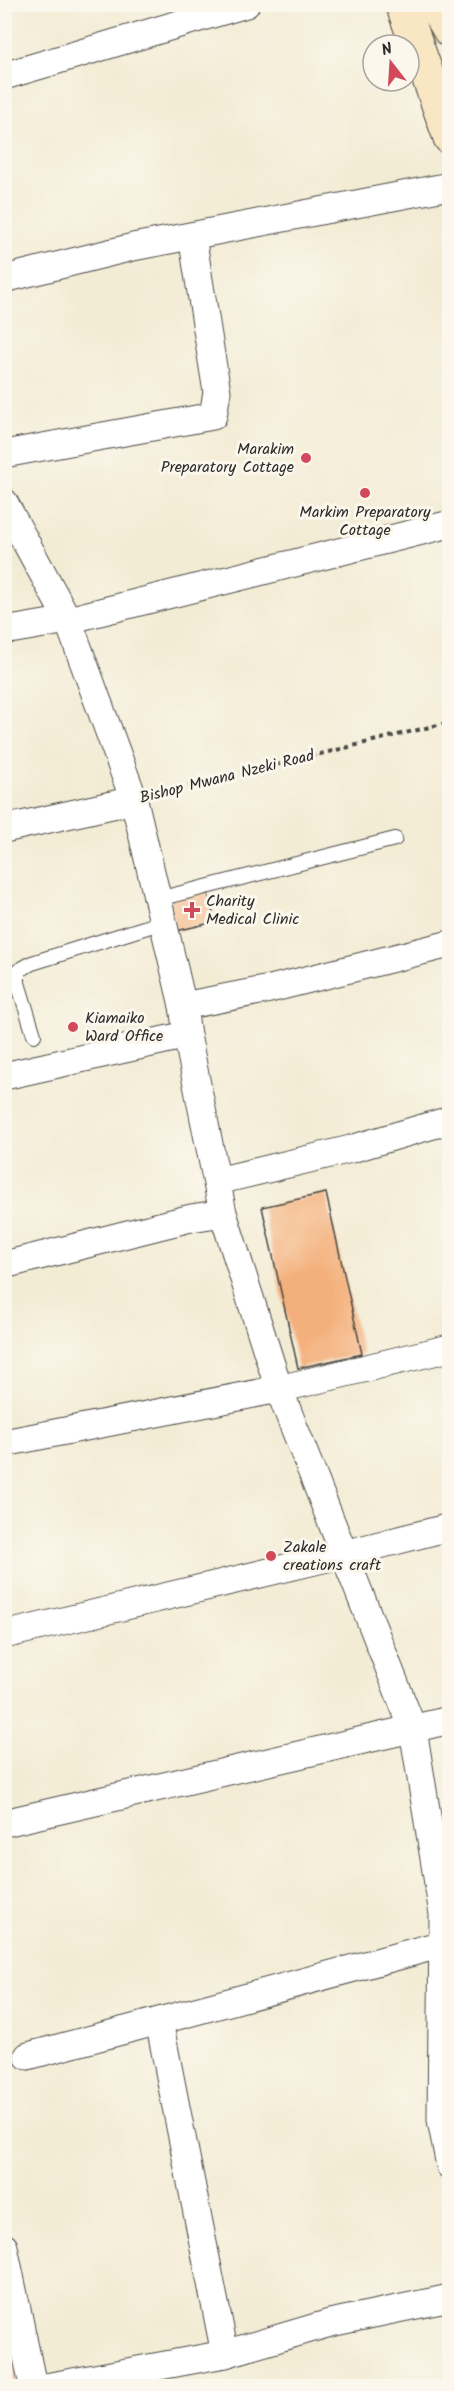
<svg xmlns="http://www.w3.org/2000/svg" width="454" height="2391" font-family="Kalam,sans-serif">
<style>
.built{fill:#f1d5bd}
.building{fill:#f4b07c}
.lines{fill:none;stroke-linecap:round;stroke-linejoin:round}
.lane-casing{stroke:#494844;stroke-width:16}
.street-casing{stroke:#494844;stroke-width:29}
.secondary-casing{stroke:#494844;stroke-width:35}
.path{stroke:#494844;stroke-width:4;stroke-dasharray:4.5 4.5;stroke-linecap:butt}
.lane{stroke:#fff;stroke-width:14}
.street{stroke:#fff;stroke-width:27}
.secondary{stroke:#f9e7c3;stroke-width:33}
.poi-dot{fill:#d1495b;stroke:#fbf7ec;stroke-width:2}
.labels{text-anchor:middle;dominant-baseline:central;stroke-width:6;stroke-linejoin:round;paint-order:stroke}
.poi-label{font-size:16px;fill:#2b2b2b;stroke:#fbf7ec;text-anchor:start}
.street-label{font-size:16px;fill:#2b2b2b;stroke:#fbf7ec}
</style>
<rect width="100%" height="100%" fill="#fbf7ec"/>
<filter id="ink" filterUnits="userSpaceOnUse"><feTurbulence type="fractalNoise" baseFrequency=".0167" numOctaves="2"/><feDisplacementMap in="SourceGraphic" scale="12" xChannelSelector="R" yChannelSelector="G"/><feConvolveMatrix kernelMatrix="1 2 1 2 8 2 1 2 1" color-interpolation-filters="sRGB"/></filter>
<filter id="wash" filterUnits="userSpaceOnUse"><feTurbulence type="fractalNoise" baseFrequency=".008" numOctaves="4" result="noise"/><feDisplacementMap in="SourceGraphic" scale="24" xChannelSelector="R" yChannelSelector="G"/><feGaussianBlur stdDeviation="1.35" result="paint"/><feColorMatrix in="noise" values="0 0 0 0 0 0 0 0 0 0 0 0 0 0 0 0 0 1.4 0 .05"/><feComposite in="paint" operator="in"/></filter>
<g filter="url(#wash)">
<rect width="100%" height="100%" fill="#f3ecd5"/>
<!-- built -->
<path class="built" d="M5,2301L24,2386H5Z"/>
<g id="blocks">
<!-- building -->
<g class="building">
<path d="M207,889L215,922L176,931L169,898Z"/>
<path d="M326,1193L362,1354L298,1368L262,1207Z"/>
</g>
</g>
</g>
<g filter="url(#ink)">
<use href="#blocks" fill-opacity="0" stroke="#494844" stroke-width="1.5"/>
<g class="lines">
<defs>
<g id="lane">
<path d="M158,899L395,839"/>
<path d="M34,1035L18,983V971L32,963L163,922"/>
</g>
<g id="street">
<path d="M4,76L246,4"/>
<path d="M4,279L133,247L450,186"/>
<path d="M4,454L213,416L217,392L192,236"/>
<path d="M4,502L68,620L134,800L183,1006L187,1035L4,1076"/>
<path d="M4,631L68,620L450,524"/>
<path d="M4,829L134,800"/>
<path d="M183,1006L270,989L450,944"/>
<path d="M187,1035L223,1213L279,1389L413,1729L443,1914L441,2120L450,2166"/>
<path d="M217,1181L351,1149L450,1120"/>
<path d="M4,1265L191,1218L223,1213"/>
<path d="M4,1443L279,1389L450,1348"/>
<path d="M4,1635L344,1554L450,1527"/>
<path d="M4,1823L450,1720"/>
<path d="M28,2056L159,2021"/>
<path d="M4,2247L33,2386"/>
<path d="M225,2354L159,2021L450,1942"/>
<path d="M51,2386L225,2354L330,2323L450,2298"/>
</g>
<g id="secondary">
<path d="M402,4L450,138"/>
<path d="M434,4L450,31"/>
</g>
</defs>
<!-- lane casing -->
<use href="#lane" class="lane-casing"/>
<!-- street casing -->
<use href="#street" class="street-casing"/>
<!-- secondary casing -->
<use href="#secondary" class="secondary-casing"/>
<!-- path -->
<path class="path" d="M162,793L450,722"/>
<!-- lane -->
<use href="#lane" class="lane"/>
<!-- street -->
<use href="#street" class="street"/>
<!-- secondary -->
<use href="#secondary" class="secondary"/>
</g>
</g>
<!-- markers -->
<g class="poi-dot">
<circle cx="306" cy="458" r="6"/>
<circle cx="365" cy="493" r="6"/>
<path d="M189 901h6v6h6v6h-6v6h-6v-6h-6v-6h6z"/>
<circle cx="73" cy="1027" r="6"/>
<circle cx="271" cy="1556" r="6"/>
</g>
<g class="labels">
<!-- poi labels -->
<g class="poi-label">
<text x="294" y="449" text-anchor="end">Marakim<tspan x="294" dy="18">Preparatory Cottage</tspan></text>
<text x="365" y="512" text-anchor="middle">Markim Preparatory<tspan x="365" dy="18">Cottage</tspan></text>
<text x="206" y="901">Charity<tspan x="206" dy="18">Medical Clinic</tspan></text>
<text x="85" y="1018">Kiamaiko<tspan x="85" dy="18">Ward Office</tspan></text>
<text x="283" y="1547">Zakale<tspan x="283" dy="18">creations craft</tspan></text>
</g>
<!-- street labels -->
<g class="street-label">
<text transform="translate(227 777) rotate(-14)">Bishop Mwana Nzeki Road</text>
</g>
</g>
<!-- margin -->
<rect width="454" height="2391" fill="none" stroke="#fbf7ec" stroke-width="24"/>
<!-- north arrow -->
<g transform="translate(391 63) rotate(343)"><circle r="28" fill="#fbf7ec" stroke="#a8a59f" stroke-width="1.5"/>
<path d="M0-4.5L10 22L0 15L-10 22Z" fill="#d1495b"/>
<text y="-9" font-size="16" font-weight="bold" text-anchor="middle" fill="#2b2b2b">N</text>
</g>
</svg>
